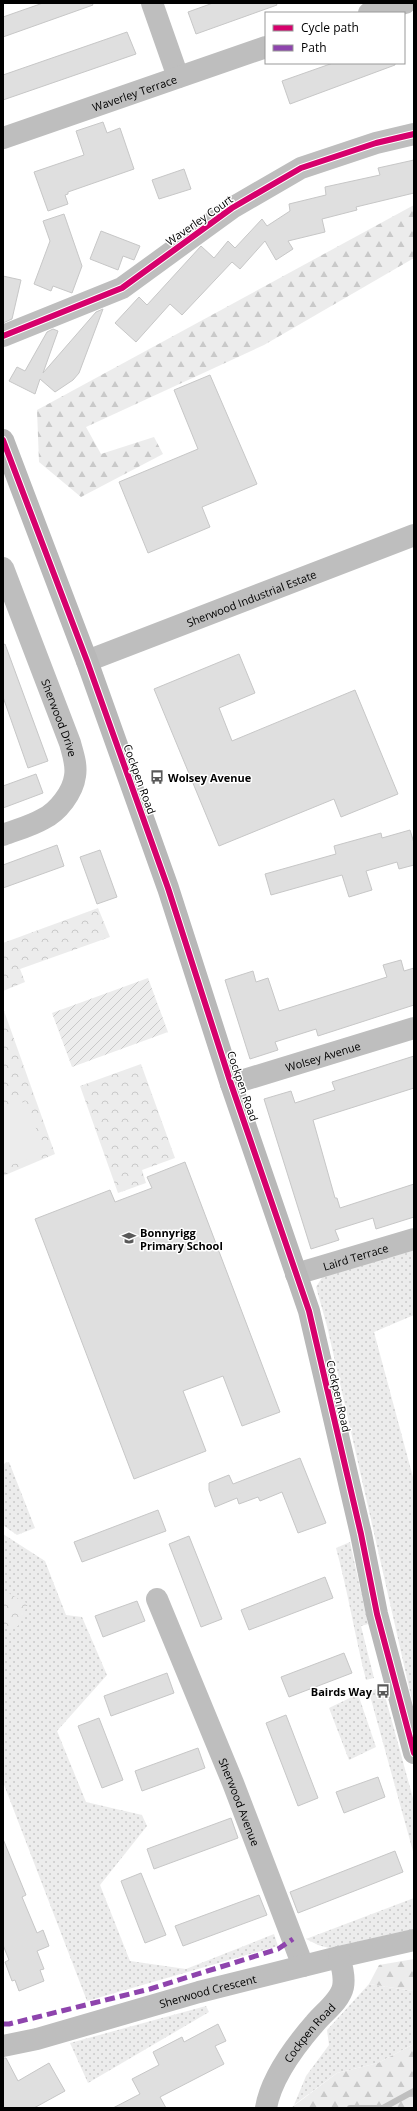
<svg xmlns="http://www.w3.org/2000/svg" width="417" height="2111" font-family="'Open Sans',sans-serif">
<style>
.grass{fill:url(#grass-dots)}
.forest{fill:url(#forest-firs)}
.park{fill:url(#park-crowns)}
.garden{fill:url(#garden-furrows)}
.pitch{fill:#ececec}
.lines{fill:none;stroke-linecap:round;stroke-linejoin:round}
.stream{stroke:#bfbfbf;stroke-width:6}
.building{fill:#dfdfdf;stroke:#c7c7c7}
.minor{stroke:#bebebe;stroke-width:22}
.secondary{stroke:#b8b8b8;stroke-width:22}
.quiet{stroke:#8e44ad;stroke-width:5;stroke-dasharray:10 5;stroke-linecap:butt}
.cycleway-casing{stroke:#fff;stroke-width:8}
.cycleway{stroke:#d6006c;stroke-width:6}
.labels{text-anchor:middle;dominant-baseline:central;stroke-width:3;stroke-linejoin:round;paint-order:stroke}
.street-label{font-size:11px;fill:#000;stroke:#fff}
.poi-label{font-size:11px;font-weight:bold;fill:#000;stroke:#fff;text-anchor:start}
</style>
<defs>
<pattern id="grass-dots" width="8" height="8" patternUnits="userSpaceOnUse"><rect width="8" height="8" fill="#ececec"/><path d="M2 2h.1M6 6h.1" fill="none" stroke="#c9c9c9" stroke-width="1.8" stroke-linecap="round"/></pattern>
<pattern id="forest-firs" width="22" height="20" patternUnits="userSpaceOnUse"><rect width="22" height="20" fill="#ececec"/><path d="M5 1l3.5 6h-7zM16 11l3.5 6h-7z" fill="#c9c9c9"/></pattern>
<pattern id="park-crowns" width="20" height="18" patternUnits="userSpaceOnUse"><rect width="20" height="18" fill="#ececec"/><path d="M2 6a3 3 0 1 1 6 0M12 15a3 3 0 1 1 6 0" fill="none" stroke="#c9c9c9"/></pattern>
<pattern id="garden-furrows" width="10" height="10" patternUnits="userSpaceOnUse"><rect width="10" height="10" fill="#ececec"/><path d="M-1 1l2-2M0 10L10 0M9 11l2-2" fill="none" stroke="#c9c9c9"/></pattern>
</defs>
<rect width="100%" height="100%" fill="#fff"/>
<!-- grass -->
<g class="grass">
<path d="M414,1247V1315L374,1332L414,1481V1709L327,1326L316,1287L325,1273Z"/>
<path d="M9,1462L35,1528L17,1535L3,1525V1466L5,1463Z"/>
<path d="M3,1534L45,1561L66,1615L82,1617L107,1675L57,1731L86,1802L142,1815L147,1826L100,1885L130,1961L186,1969L274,1934L278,1946L87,2001L3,1782Z"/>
<path d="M350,1542L368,1624L361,1626L374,1678L366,1680C355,1636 348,1592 336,1548Z"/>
<path d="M376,1689L379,1697L385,1696L414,1802V1855L369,1692Z"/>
<path d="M358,1694L376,1747L349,1760L329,1708Z"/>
<path d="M414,1898V1929L329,1948L318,1945L306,1939Z"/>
<path d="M369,1984L414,1991V2044L378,2063L337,2073L294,2105L306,2076L329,2045L327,2030Z"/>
<path d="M206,2006L209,2012L88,2083L70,2043Z"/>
</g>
<!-- forest -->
<g class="forest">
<path d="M414,205V258L264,345L86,427L101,454L154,437L163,454L81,497L39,462L37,410Z"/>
<path d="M414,1959V1991L369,1984L379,1965Z"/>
<path d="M414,2044V2108H291L337,2073L378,2063Z"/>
</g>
<!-- park -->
<g class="park">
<path d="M98,908L110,937L20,969L25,982L3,991V943Z"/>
<path d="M3,1008L55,1154L3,1176Z"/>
<path d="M141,1064L175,1158L142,1170L146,1183L118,1193L80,1086Z"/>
<path d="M3,1590L28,1604L18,1626L3,1628Z"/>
</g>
<!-- garden -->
<path class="garden" d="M148,978L168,1032L72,1067L52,1013Z"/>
<!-- pitch -->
<path class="pitch" d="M26,1101L45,1153L3,1168V1110Z"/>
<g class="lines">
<!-- stream -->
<path class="stream" d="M350,2108H383L414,2091"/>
</g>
<!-- building -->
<g class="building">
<path d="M43,3H92L93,5L3,37V17Z"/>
<path d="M213,3H276L277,5L196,34L188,12Z"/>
<path d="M127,32L136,54L3,100V75Z"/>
<path d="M333,63H395V65L290,104L282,81Z"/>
<path d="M103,122L107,133L120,128L134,169L68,192V194L65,195L68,204L48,211L34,172L84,155L76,131Z"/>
<path d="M414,160V193L356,207L357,210L322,219L325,232L288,241L293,249L276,260L265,241L240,269L232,262L182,315L170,304L136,342L115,323L139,297L147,305L201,246L214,258L228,241L235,248L262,219L267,226L290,211L289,204L326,195L325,187L380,175L378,168Z"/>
<path d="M184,169L191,189L159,199L152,180Z"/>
<path d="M64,214L82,266L72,293L53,286L51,291L34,284L50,241L43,221Z"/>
<path d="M101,231L140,246L134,260L123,256L118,270L90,259Z"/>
<path d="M3,276L21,280L12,319L3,323Z"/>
<path d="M103,309L79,373L73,380L55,392L40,379L35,394L9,381L17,367L25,371L47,332L53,329L58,331L43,373L96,312Z"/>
<path d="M210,375L257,484L202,507L210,527L148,553L119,482L198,449L174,390Z"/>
<path d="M5,644L48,761L28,768L3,697V645Z"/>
<path d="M239,654L255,693L219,708L232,741L355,690L398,794L341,817L334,799L219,846L154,689Z"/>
<path d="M36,774L43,793L3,808V786Z"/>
<path d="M410,830L414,843V865L399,869L397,862L366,871L372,890L349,897L342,875L271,895L265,874L336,854L334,846L381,833L382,838Z"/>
<path d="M57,845L64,866L3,888V865Z"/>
<path d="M100,850L117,897L97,904L80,857Z"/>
<path d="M401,960L404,971L414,968V1005L318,1036L316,1029L275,1042L278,1050L250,1059L225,980L253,971L256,982L268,978L279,1011L387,977L383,965Z"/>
<path d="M414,1056V1088L313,1120L335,1198H337L340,1208L414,1184V1217L376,1229L373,1218L335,1230L339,1240L311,1249L264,1099L291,1091L295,1103L335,1090L332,1082Z"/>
<path d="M185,1162L280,1412L242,1426L223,1376L183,1391L206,1451L134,1479L35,1219L110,1190L115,1202L152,1188L147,1177Z"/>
<path d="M300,1458L326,1523L298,1533L282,1492L260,1501L258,1497L239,1504L237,1498L215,1507L209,1490V1483L229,1475L233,1484Z"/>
<path d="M158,1510L166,1531L82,1562L74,1542Z"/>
<path d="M189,1536L222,1619L201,1627L169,1544Z"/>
<path d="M325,1577L333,1598L249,1630L241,1610Z"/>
<path d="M137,1601L145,1621L103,1637L95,1616Z"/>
<path d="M344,1653L352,1673L289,1697L281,1677Z"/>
<path d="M167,1673L174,1693L111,1716L104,1696Z"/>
<path d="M286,1715L318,1798L298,1806L266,1723Z"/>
<path d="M99,1718L123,1780L102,1788L78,1726Z"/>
<path d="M198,1748L205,1768L142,1791L135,1771Z"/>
<path d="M378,1777L385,1797L344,1813L336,1792Z"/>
<path d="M231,1818L238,1838L154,1869L147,1849Z"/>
<path d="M3,1839L26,1895L22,1897L37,1933L43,1930L49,1946L37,1951L44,1969L40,1970L44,1981L19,1991L15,1980L12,1981L5,1962L9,1960L3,1945Z"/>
<path d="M395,1851L403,1872L298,1913L290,1892Z"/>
<path d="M141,1873L166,1935L145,1943L121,1881Z"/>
<path d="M259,1895L267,1915L183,1946L175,1926Z"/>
<path d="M218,2024L226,2041L215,2046L224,2064L160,2097L166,2108H113L140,2094L132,2079L159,2065L153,2052L182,2037L184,2042Z"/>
<path d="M3,2058H6L18,2081L49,2063L65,2091L34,2108H3Z"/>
</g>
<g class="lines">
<!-- minor -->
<g class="minor">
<path d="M152,3L178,77"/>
<path d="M369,13L405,3"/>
<path id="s1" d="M3,138L266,47"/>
<path d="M3,336L122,288L232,208L301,168L376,143L414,134"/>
<path id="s2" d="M3,568L70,743C73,754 77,765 75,776C73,792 58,812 43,819C31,826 16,830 3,835"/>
<path id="s3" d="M87,661L414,535"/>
<path id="s4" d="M231,1084L414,1028"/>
<path id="s5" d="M296,1274L414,1239"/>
<path id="s6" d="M157,1599L233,1783L303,1966"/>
<path id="s7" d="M3,2046L37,2039L199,1992L339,1957L414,1940"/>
<path id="s8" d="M266,2108C271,2078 295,2046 315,2023C324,2012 340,2001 343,1987C345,1977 342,1966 339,1957"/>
</g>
<!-- secondary -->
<path class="secondary" d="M3,440L87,661L168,888L231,1084L309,1311L361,1534L377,1614L414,1753"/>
<!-- quiet -->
<path class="quiet" d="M3,2024H9L150,1989L278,1949L293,1939"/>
<defs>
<g id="cycleway">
<path d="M3,336L122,288L232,208L301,168L376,143L414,134"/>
<path d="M3,440L87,661L168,888L231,1084L309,1311L361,1534L377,1614L414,1753"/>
</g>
</defs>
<!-- cycleway casing -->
<use href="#cycleway" class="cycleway-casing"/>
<!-- cycleway -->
<use href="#cycleway" class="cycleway"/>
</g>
<!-- icons -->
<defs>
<symbol id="bus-bare" viewBox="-9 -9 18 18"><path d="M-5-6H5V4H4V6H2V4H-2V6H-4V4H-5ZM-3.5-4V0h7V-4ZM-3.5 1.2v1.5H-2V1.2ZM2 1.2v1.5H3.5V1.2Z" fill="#595959" stroke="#fff" stroke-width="2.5" paint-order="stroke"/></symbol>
<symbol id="school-bare" viewBox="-9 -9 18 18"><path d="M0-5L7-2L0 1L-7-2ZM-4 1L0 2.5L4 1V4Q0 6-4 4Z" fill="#595959" stroke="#fff" stroke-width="2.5" paint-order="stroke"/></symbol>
</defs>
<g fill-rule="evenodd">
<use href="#bus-bare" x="147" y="767" width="20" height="20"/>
<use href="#school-bare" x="119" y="1228" width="20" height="20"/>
<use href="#bus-bare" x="373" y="1681" width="20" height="20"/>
</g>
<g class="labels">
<!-- street labels -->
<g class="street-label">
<text stroke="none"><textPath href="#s1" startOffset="139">Waverley Terrace</textPath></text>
<text transform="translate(199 220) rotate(-35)">Waverley Court</text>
<text stroke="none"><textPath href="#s3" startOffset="176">Sherwood Industrial Estate</textPath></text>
<text stroke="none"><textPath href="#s2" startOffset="160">Sherwood Drive</textPath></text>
<text transform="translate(140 779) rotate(70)">Cockpen Road</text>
<text stroke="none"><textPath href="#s4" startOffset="96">Wolsey Avenue</textPath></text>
<text transform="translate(243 1086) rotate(71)">Cockpen Road</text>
<text stroke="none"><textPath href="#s5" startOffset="62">Laird Terrace</textPath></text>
<text transform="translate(339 1396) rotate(77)">Cockpen Road</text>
<text stroke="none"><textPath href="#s6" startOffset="219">Sherwood Avenue</textPath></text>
<text stroke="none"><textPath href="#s7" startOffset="212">Sherwood Crescent</textPath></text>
<text stroke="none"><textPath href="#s8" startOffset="88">Cockpen Road</textPath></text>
</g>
<!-- poi labels -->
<g class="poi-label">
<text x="168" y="777">Wolsey Avenue</text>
<text x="140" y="1232">Bonnyrigg<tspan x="140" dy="13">Primary School</tspan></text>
<text x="372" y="1691" text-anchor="end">Bairds Way</text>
</g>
</g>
<!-- border -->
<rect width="417" height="2111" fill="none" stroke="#000000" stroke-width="8"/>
<!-- legend -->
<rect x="265" y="12" width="140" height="52" fill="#ffffff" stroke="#999999"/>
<rect x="273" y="25" width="20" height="6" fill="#d6006c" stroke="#999999"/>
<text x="301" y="32" font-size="12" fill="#000000">Cycle path</text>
<rect x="273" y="45" width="20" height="6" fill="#8e44ad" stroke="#999999"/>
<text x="301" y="52" font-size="12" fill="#000000">Path</text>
</svg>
